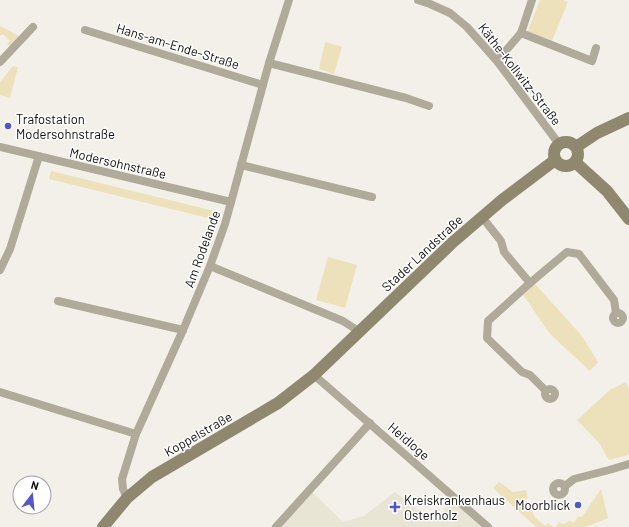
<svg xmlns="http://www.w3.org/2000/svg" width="629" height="527" font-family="Barlow,sans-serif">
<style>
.built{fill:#e9e5d5}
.green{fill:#ece1bb}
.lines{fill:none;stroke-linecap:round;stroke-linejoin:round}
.street{stroke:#afaa99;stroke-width:8}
.secondary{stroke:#8f886f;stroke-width:12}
.poi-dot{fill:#5256cc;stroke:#fff;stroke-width:1.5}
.labels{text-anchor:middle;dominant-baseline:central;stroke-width:3;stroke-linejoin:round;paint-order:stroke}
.street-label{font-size:13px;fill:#11100e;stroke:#fff}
.poi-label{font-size:13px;fill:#11100e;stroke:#fff;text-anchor:start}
</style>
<rect width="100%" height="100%" fill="#f2f0e8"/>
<!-- built -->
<path class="built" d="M312,492L343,522L364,516L395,492L433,522L455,497L486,527H280Z"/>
<!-- green -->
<g class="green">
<path d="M540,0H563L568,2L551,43L527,33Z"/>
<path d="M0,26L19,36L11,47L7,44L10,41L3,34L0,36Z"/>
<path d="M325,42L342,47L334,74L319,69Z"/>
<path d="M13,66L18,67L10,98L0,95V82Z"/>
<path d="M51,171L214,211L212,219L49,179Z"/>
<path d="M328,257L357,265L345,308L316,300Z"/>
<path d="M534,283L582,336L598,362L590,371L550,334L522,293Z"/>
<path d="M626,382L629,389V455L609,460L599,443L577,420L610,390Z"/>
<path d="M499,482L513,492L526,490L528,498L525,499L528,510H532C534,519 539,521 546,526L548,523L553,527H536L493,488Z"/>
<path d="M601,489L608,518L586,527H556L559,522L562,524L567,523L569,520L574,523L578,516L582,517Z"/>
</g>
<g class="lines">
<!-- street -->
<g class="street">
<path d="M418,0L430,4L450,13L467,27L497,61L559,144"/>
<path d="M85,30L263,85"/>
<path d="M521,33L592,61L596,48"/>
<path d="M497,61L521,33L532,0"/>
<path d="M0,62L33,27"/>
<path d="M269,63L406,98L429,106"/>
<path d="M0,147L231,202"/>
<path d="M241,165L372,197"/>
<path d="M482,217L501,241L504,252L530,283L567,252L579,254L614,300L616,313"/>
<path d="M210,266L343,321L360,332"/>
<path d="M0,270L10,249L39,156"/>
<path d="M530,283L488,321L487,338L522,372L530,375L546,391"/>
<path d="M58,301L183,330"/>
<circle cx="618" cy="318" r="5"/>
<path d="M314,375L488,527"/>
<circle cx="550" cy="394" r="5"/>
<path d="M0,392L136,434"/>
<circle cx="559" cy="489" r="6"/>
<path d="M565,486L574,479L609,470L629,464"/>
<path d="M127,498L123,489L122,479L136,434L183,330L210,266L225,224L269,63L289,0"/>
<path d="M276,527L370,423"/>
</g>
<!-- secondary -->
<g class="secondary">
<circle cx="566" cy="154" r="12"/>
<path d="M576,147L597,133L629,118"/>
<path d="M575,162L607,191L629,219"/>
<path d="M103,527L127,498L152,477L278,403L314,375L453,242L502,200L555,160"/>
</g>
</g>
<!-- markers -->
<g class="poi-dot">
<circle cx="8" cy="126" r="4"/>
<circle cx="578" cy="505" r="4"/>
<path d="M393 501h4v4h4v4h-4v4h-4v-4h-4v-4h4z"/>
</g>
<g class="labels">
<!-- street labels -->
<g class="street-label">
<text transform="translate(178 46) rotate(17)">Hans-am-Ende-Straße</text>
<text transform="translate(520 74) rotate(52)">Käthe-Kollwitz-Straße</text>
<text transform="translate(118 163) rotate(13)">Modersohnstraße</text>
<text transform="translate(202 249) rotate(-70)">Am Rodelande</text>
<text transform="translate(422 253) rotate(-43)">Stader Landstraße</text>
<text transform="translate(198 434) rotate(-30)">Koppelstraße</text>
<text transform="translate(409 441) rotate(41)">Heidloge</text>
</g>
<!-- poi labels -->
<g class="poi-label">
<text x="16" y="119">Trafostation<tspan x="16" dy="15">Modersohnstraße</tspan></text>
<text x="404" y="500">Kreiskrankenhaus<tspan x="404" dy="15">Osterholz</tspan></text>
<text x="570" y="505" text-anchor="end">Moorblick</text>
</g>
</g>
<!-- north arrow -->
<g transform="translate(32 495) rotate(16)"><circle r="19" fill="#ffffff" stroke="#a09f9f"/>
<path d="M0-3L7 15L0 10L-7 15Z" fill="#5256cc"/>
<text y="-6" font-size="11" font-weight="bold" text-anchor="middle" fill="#11100e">N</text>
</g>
</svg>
